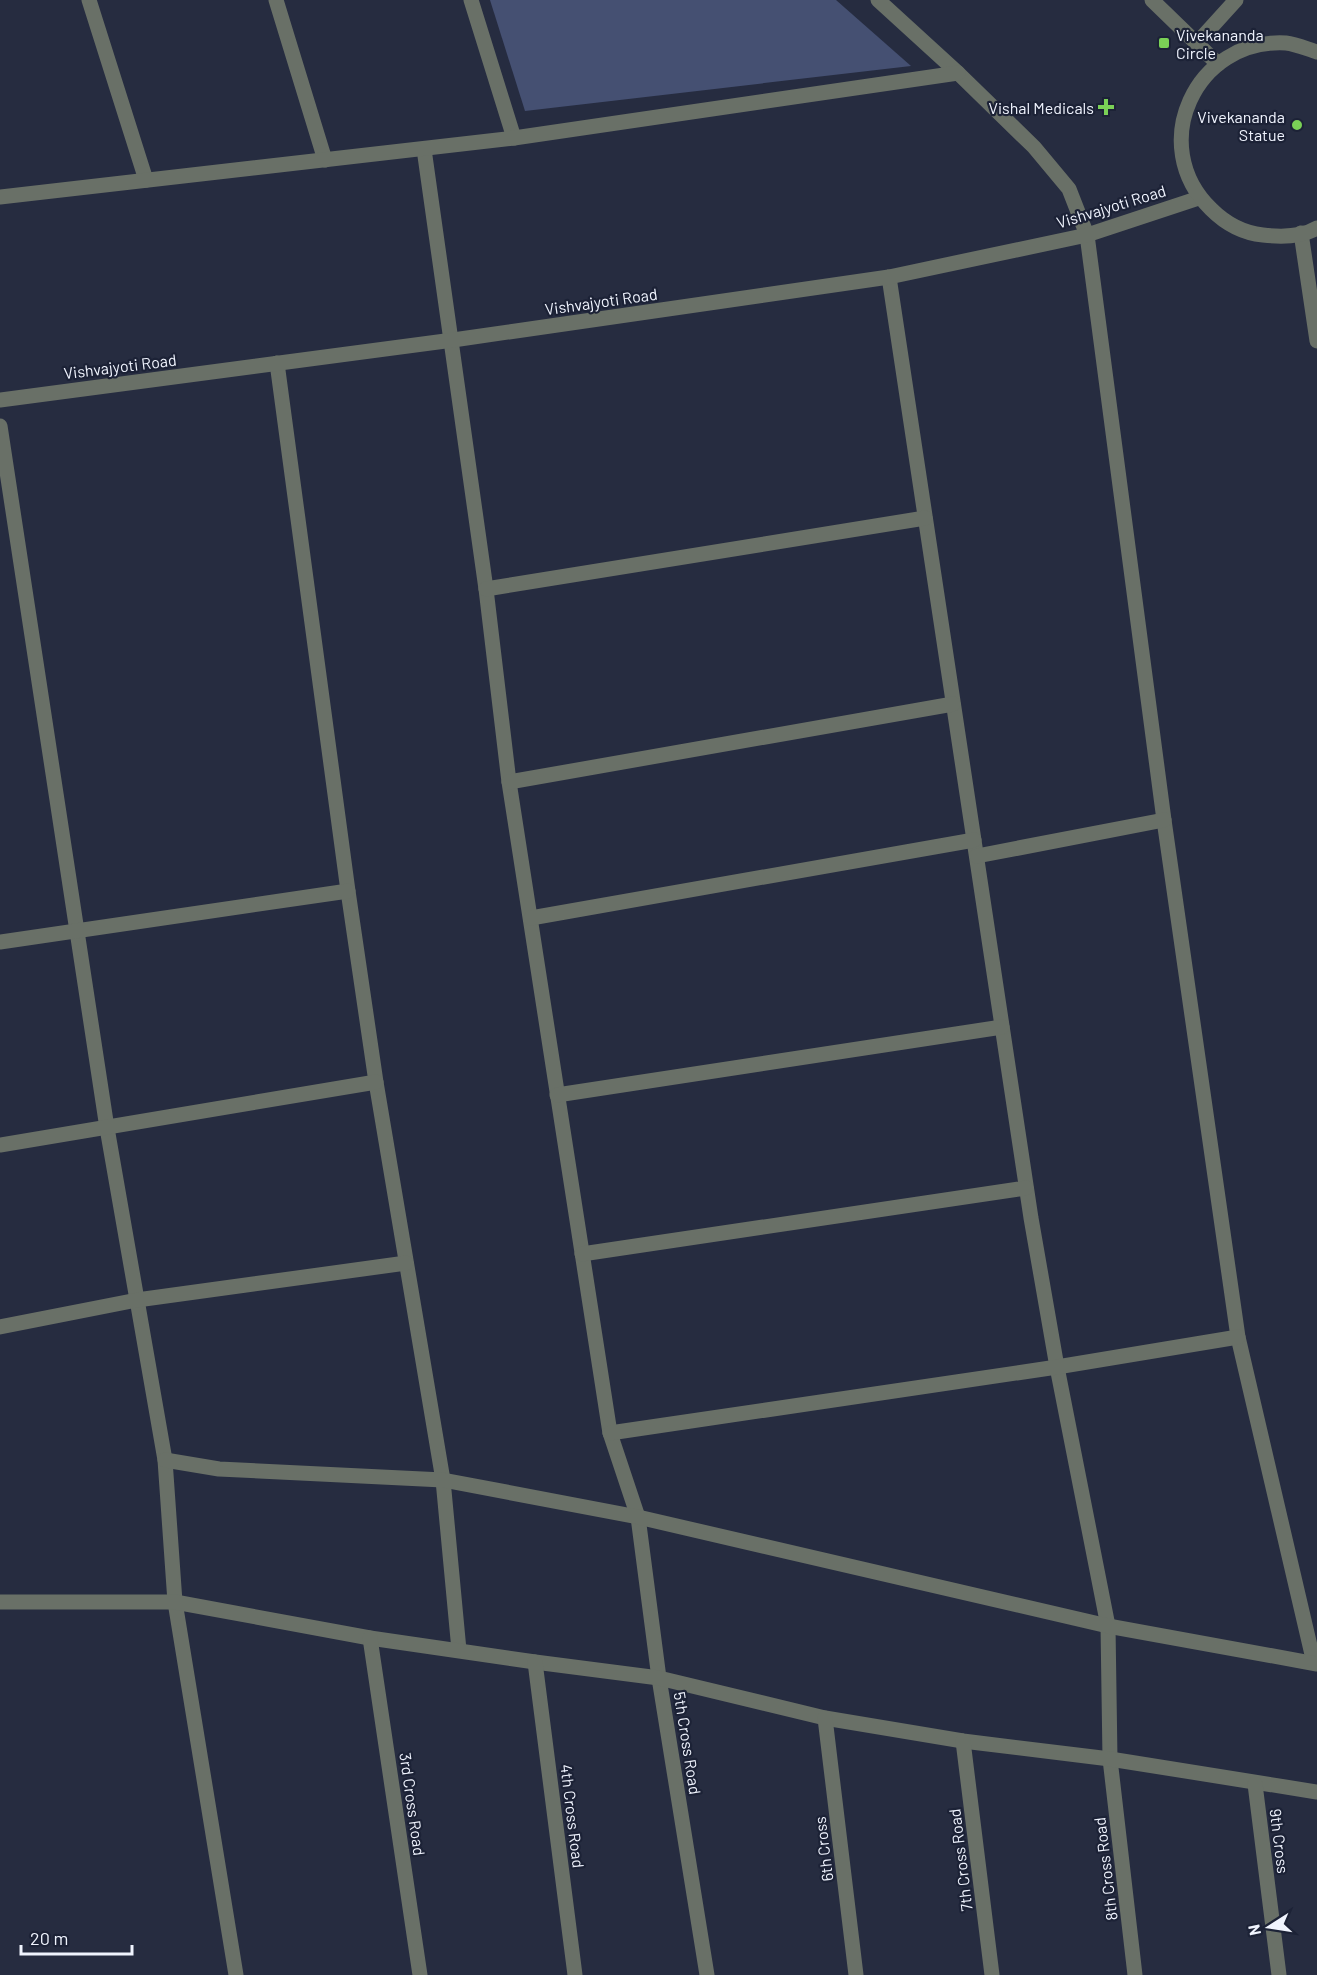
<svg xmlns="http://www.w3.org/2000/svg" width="1317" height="1975" font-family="Barlow,sans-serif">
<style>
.green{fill:#455072}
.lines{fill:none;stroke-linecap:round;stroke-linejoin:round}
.minor{stroke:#697067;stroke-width:15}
.tertiary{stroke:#697067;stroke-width:15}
.poi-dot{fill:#7ad156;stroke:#1c2236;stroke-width:2}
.labels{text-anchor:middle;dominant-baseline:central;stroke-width:4.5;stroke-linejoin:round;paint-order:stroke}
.poi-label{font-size:16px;fill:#f0f4fe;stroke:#1c2236;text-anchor:end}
.street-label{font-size:16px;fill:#f0f4fe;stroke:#1c2236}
</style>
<rect width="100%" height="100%" fill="#262c40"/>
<!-- green -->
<path class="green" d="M490,0H836L911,66L525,111Z"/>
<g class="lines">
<!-- minor -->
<g class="minor">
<path d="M89,0L146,180"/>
<path d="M276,0L325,160"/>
<path d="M471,0L514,138"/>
<path d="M878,0L958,73L1034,147L1069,189L1087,235L1164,820L1238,1337L1314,1663"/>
<path d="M1197,43L1236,0"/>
<path d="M424,149L486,589L509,782L610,1433L638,1517L659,1678L707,1975"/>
<path d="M0,197L514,138L958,73"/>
<path d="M1301,233L1317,341"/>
<path d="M889,277L1031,1218L1057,1367L1108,1626L1110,1759L1135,1975"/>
<path d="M277,363L348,891L376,1082L443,1480L459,1650"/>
<path d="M0,400L453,340L889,277L1087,235L1199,198"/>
<path d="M0,426L107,1128L165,1460L175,1602L236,1975"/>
<path d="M486,589L925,518"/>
<path d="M509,782L953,704"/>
<path d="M977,856L1164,820"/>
<path d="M531,918L974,840"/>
<path d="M0,942L348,891"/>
<path d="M557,1095L1002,1027"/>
<path d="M0,1145L376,1082"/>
<path d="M582,1254L1026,1188"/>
<path d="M0,1327L137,1300L406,1263"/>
<path d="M610,1433L1057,1367L1238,1337"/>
<path d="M165,1460L219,1469L443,1480L638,1517L1108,1626L1317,1664"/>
<path d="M0,1602H175L370,1638L535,1662L659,1678L825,1718L963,1741L1110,1759L1317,1792"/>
<path d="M370,1638L420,1975"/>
<path d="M535,1662L575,1975"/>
<path d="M825,1718L856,1975"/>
<path d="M963,1741L992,1975"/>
<path d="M1255,1784L1279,1975"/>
</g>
<!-- tertiary -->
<g class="tertiary">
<path d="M1152,0L1218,64"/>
<path d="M1317,52C1307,49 1296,44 1286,43C1195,38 1146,146 1211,209C1225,223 1243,233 1263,235C1280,237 1302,237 1317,228"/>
</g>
</g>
<!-- markers -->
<g class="poi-dot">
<rect x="1158" y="37" width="12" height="12" rx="3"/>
<path d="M1103 98h6v6h6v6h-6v6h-6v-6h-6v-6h6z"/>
<circle cx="1297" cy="125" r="6"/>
</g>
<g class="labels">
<!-- poi labels -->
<g class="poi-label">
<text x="1176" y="34" text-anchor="start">Vivekananda<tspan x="1176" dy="18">Circle</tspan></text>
<text x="1094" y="107">Vishal Medicals</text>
<text x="1285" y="116">Vivekananda<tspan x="1285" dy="18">Statue</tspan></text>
</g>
<!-- street labels -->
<g class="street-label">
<text transform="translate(1111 206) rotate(-17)">Vishvajyoti Road</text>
<text transform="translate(601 301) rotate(-8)">Vishvajyoti Road</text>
<text transform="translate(120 366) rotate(-7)">Vishvajyoti Road</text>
<text transform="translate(688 1743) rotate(81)">5th Cross Road</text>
<text transform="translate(413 1804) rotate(82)">3rd Cross Road</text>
<text transform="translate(573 1816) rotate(83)">4th Cross Road</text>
<text transform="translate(1280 1841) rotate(83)">9th Cross</text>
<text transform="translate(823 1849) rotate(-97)">6th Cross</text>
<text transform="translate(960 1860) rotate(-97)">7th Cross Road</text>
<text transform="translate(1105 1869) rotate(-97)">8th Cross Road</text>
</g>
</g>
<!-- north arrow -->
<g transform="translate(1269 1927) rotate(258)" stroke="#1c2236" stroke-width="4.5" paint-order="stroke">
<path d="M0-4.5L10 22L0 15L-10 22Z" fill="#f0f4fe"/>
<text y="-9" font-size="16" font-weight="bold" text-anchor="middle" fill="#f0f4fe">N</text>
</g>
<!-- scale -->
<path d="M21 1945v9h111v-9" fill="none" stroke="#f0f4fe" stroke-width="3"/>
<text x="30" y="1945" font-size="18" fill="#f0f4fe" stroke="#1c2236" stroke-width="4.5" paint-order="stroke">20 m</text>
</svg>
